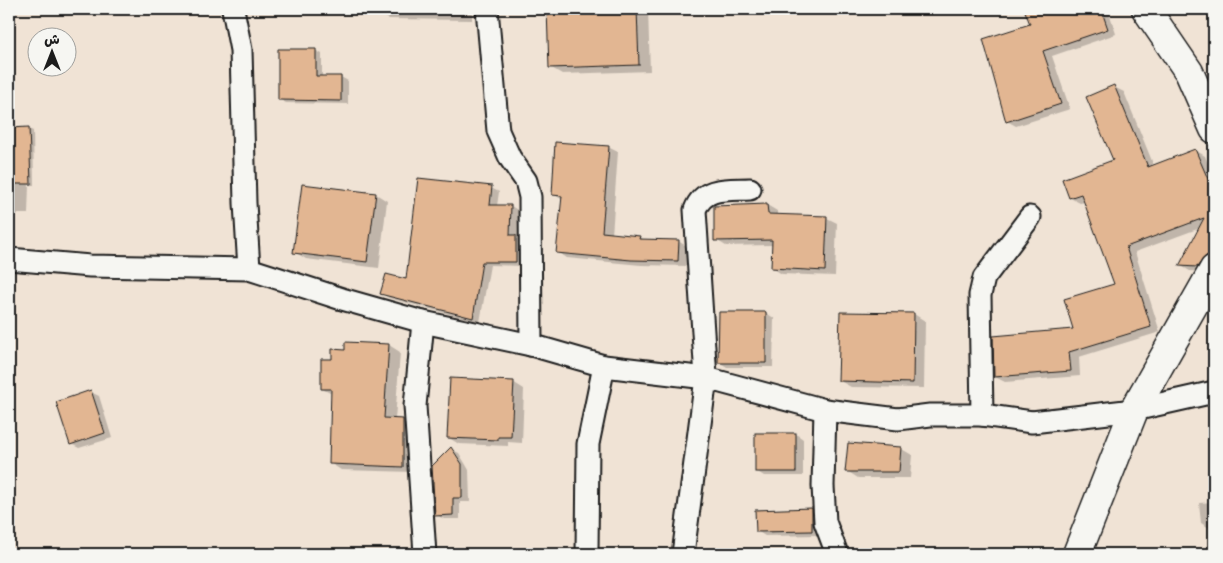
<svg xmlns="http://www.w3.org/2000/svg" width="1223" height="563" font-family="'Balsamiq Sans','Playpen Sans Arabic',sans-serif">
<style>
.shadow{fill:#0003}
.building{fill:#e2b692;stroke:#1c1c1c}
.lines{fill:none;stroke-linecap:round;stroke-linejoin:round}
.street-casing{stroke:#1c1c1c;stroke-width:25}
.secondary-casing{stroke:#1c1c1c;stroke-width:31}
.street{stroke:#f6f6f2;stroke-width:21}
.secondary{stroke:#f6f6f2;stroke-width:28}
</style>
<rect width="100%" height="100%" fill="#f0e3d5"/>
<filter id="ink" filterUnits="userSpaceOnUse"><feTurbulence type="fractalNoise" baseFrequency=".02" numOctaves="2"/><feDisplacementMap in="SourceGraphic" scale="10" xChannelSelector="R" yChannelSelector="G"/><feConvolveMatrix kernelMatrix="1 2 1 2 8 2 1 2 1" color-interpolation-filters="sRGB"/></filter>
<g filter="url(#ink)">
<!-- shadow -->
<g class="shadow">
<path d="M380,9H472V20L389,19L380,14Z"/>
<path d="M548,9H648L650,71L562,74L550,67Z"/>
<path d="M1026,9H1108L1116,34L1052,56L1070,109L1016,126L1007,121L1031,25Z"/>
<path d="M315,50L322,54V77H341L348,81V104L286,103L279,99Z"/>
<path d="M1114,87L1124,92L1154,166L1195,150L1205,156L1214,177V263L1207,272L1190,271L1181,266L1200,228L1135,252L1160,332L1079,357L1080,376L1005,382L995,377L1075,330L1115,285L1085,202L1080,203L1070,198L1115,161Z"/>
<path d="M9,129H29L33,131L34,185H29L28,214H9Z"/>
<path d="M608,147L618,152L612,235L639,237L645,240L678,241L688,247L687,266L641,265L567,258L558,252L563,200L553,194Z"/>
<path d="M491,188L499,192L497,206H511L519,211L518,237L524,240L523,266L490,265L480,322L389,298L382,294L407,281Z"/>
<path d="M376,194L387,201L379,268L306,259L295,252Z"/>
<path d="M767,205L777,211V215L827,218L837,223L835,276L782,274L772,268L773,245L726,246L716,240L715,207Z"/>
<path d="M720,313H766L774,318L773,367H727L719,362Z"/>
<path d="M914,314L925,321L924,388L851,387L840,381Z"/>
<path d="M389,345L400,352L395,420H403L414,427V472L341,470L330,463L332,394L322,389L346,351Z"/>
<path d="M513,382L524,389L522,443L508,442V446L459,444L449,438Z"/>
<path d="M91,392L99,396L112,438L79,448L71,444Z"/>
<path d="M796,434L803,439V476H764L756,471Z"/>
<path d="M900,448L912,455L910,478H858L847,471Z"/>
<path d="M451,449L459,453L469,470L470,502H460V519H444L436,515Z"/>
<path d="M1214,502V528L1211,529L1201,523L1199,503Z"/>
<path d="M811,510L819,514L820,535L765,536L757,531Z"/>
</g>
<!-- building -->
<g class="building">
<path d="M547,9H637L639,65L549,68Z"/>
<path d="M1024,9H1101L1108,29L1043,51L1061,104L1006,122L983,39L1030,24Z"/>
<path d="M278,49H316V76H341V101L278,100Z"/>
<path d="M1114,85L1148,167L1195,149L1214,193V253L1206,256L1197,267L1179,266L1204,218L1126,247L1151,327L1069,352L1071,371L994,377L993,336L1073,329L1064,299L1114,284L1081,194L1069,198L1062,179L1113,160L1086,97Z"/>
<path d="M29,127L31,184H9V128Z"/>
<path d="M555,142L609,146L602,232L640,236L639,239L679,240L678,261L631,260L556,253L562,196L552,195Z"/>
<path d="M418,178L492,186L490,205H511L510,235H516V262H482L473,318L380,294L386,274L406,279Z"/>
<path d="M302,184L376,193L367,262L293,253Z"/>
<path d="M767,204L768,214L827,216L825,271L771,268L772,240L714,241V206Z"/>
<path d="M719,312H766V363H718Z"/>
<path d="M840,312L914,313L913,383L838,381Z"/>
<path d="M345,342L389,344L384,418L403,419V467L329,464L331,389H321V359H332V349L345,350Z"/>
<path d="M450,378L514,381L511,437H498V440L447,438Z"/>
<path d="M91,390L105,433L70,445L56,402Z"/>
<rect x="755" y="433" width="41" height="39"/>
<path d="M848,443L901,447L899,472H845Z"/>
<path d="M451,447L462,464V498H453V515L435,516L432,466Z"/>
<path d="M812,508V531L756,532L755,510Z"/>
</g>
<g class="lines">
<defs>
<g id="street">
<path d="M233,9L241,50L245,203L249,269"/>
<path d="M487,9L498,131L510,158L526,181L530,197L531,345"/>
<path d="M9,259L90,266L249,269L342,299L423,322L531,345L604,366L706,378L825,410L898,419L930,415H982L1032,422L1134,410L1214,392"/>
<path d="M423,322L415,406L425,554"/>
<path d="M825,410L823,486L825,522L837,554"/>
<path d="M982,415L980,295L984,278L1030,217"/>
<path d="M587,554L588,444L604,366"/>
<path d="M683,554L706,378L695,210C704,186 728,190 750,189"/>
</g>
<g id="secondary">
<path d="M1146,9L1189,72L1214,129"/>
<path d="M1077,554L1134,410L1214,269"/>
</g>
</defs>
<!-- street casing -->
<use href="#street" class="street-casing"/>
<!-- secondary casing -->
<use href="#secondary" class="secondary-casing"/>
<!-- street -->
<use href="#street" class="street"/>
<!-- secondary -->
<use href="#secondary" class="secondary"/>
</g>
</g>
<!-- margin -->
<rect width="1223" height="563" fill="none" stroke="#f6f6f2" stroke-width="30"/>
<rect x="15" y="15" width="1193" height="533" fill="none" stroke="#1c1c1c" stroke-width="2" filter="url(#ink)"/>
<!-- north arrow -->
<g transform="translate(52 52)"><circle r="24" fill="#f6f6f2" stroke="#9f9f9c"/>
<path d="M0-4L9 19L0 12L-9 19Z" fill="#1c1c1c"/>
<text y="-8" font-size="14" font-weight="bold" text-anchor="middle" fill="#1c1c1c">ش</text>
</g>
</svg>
